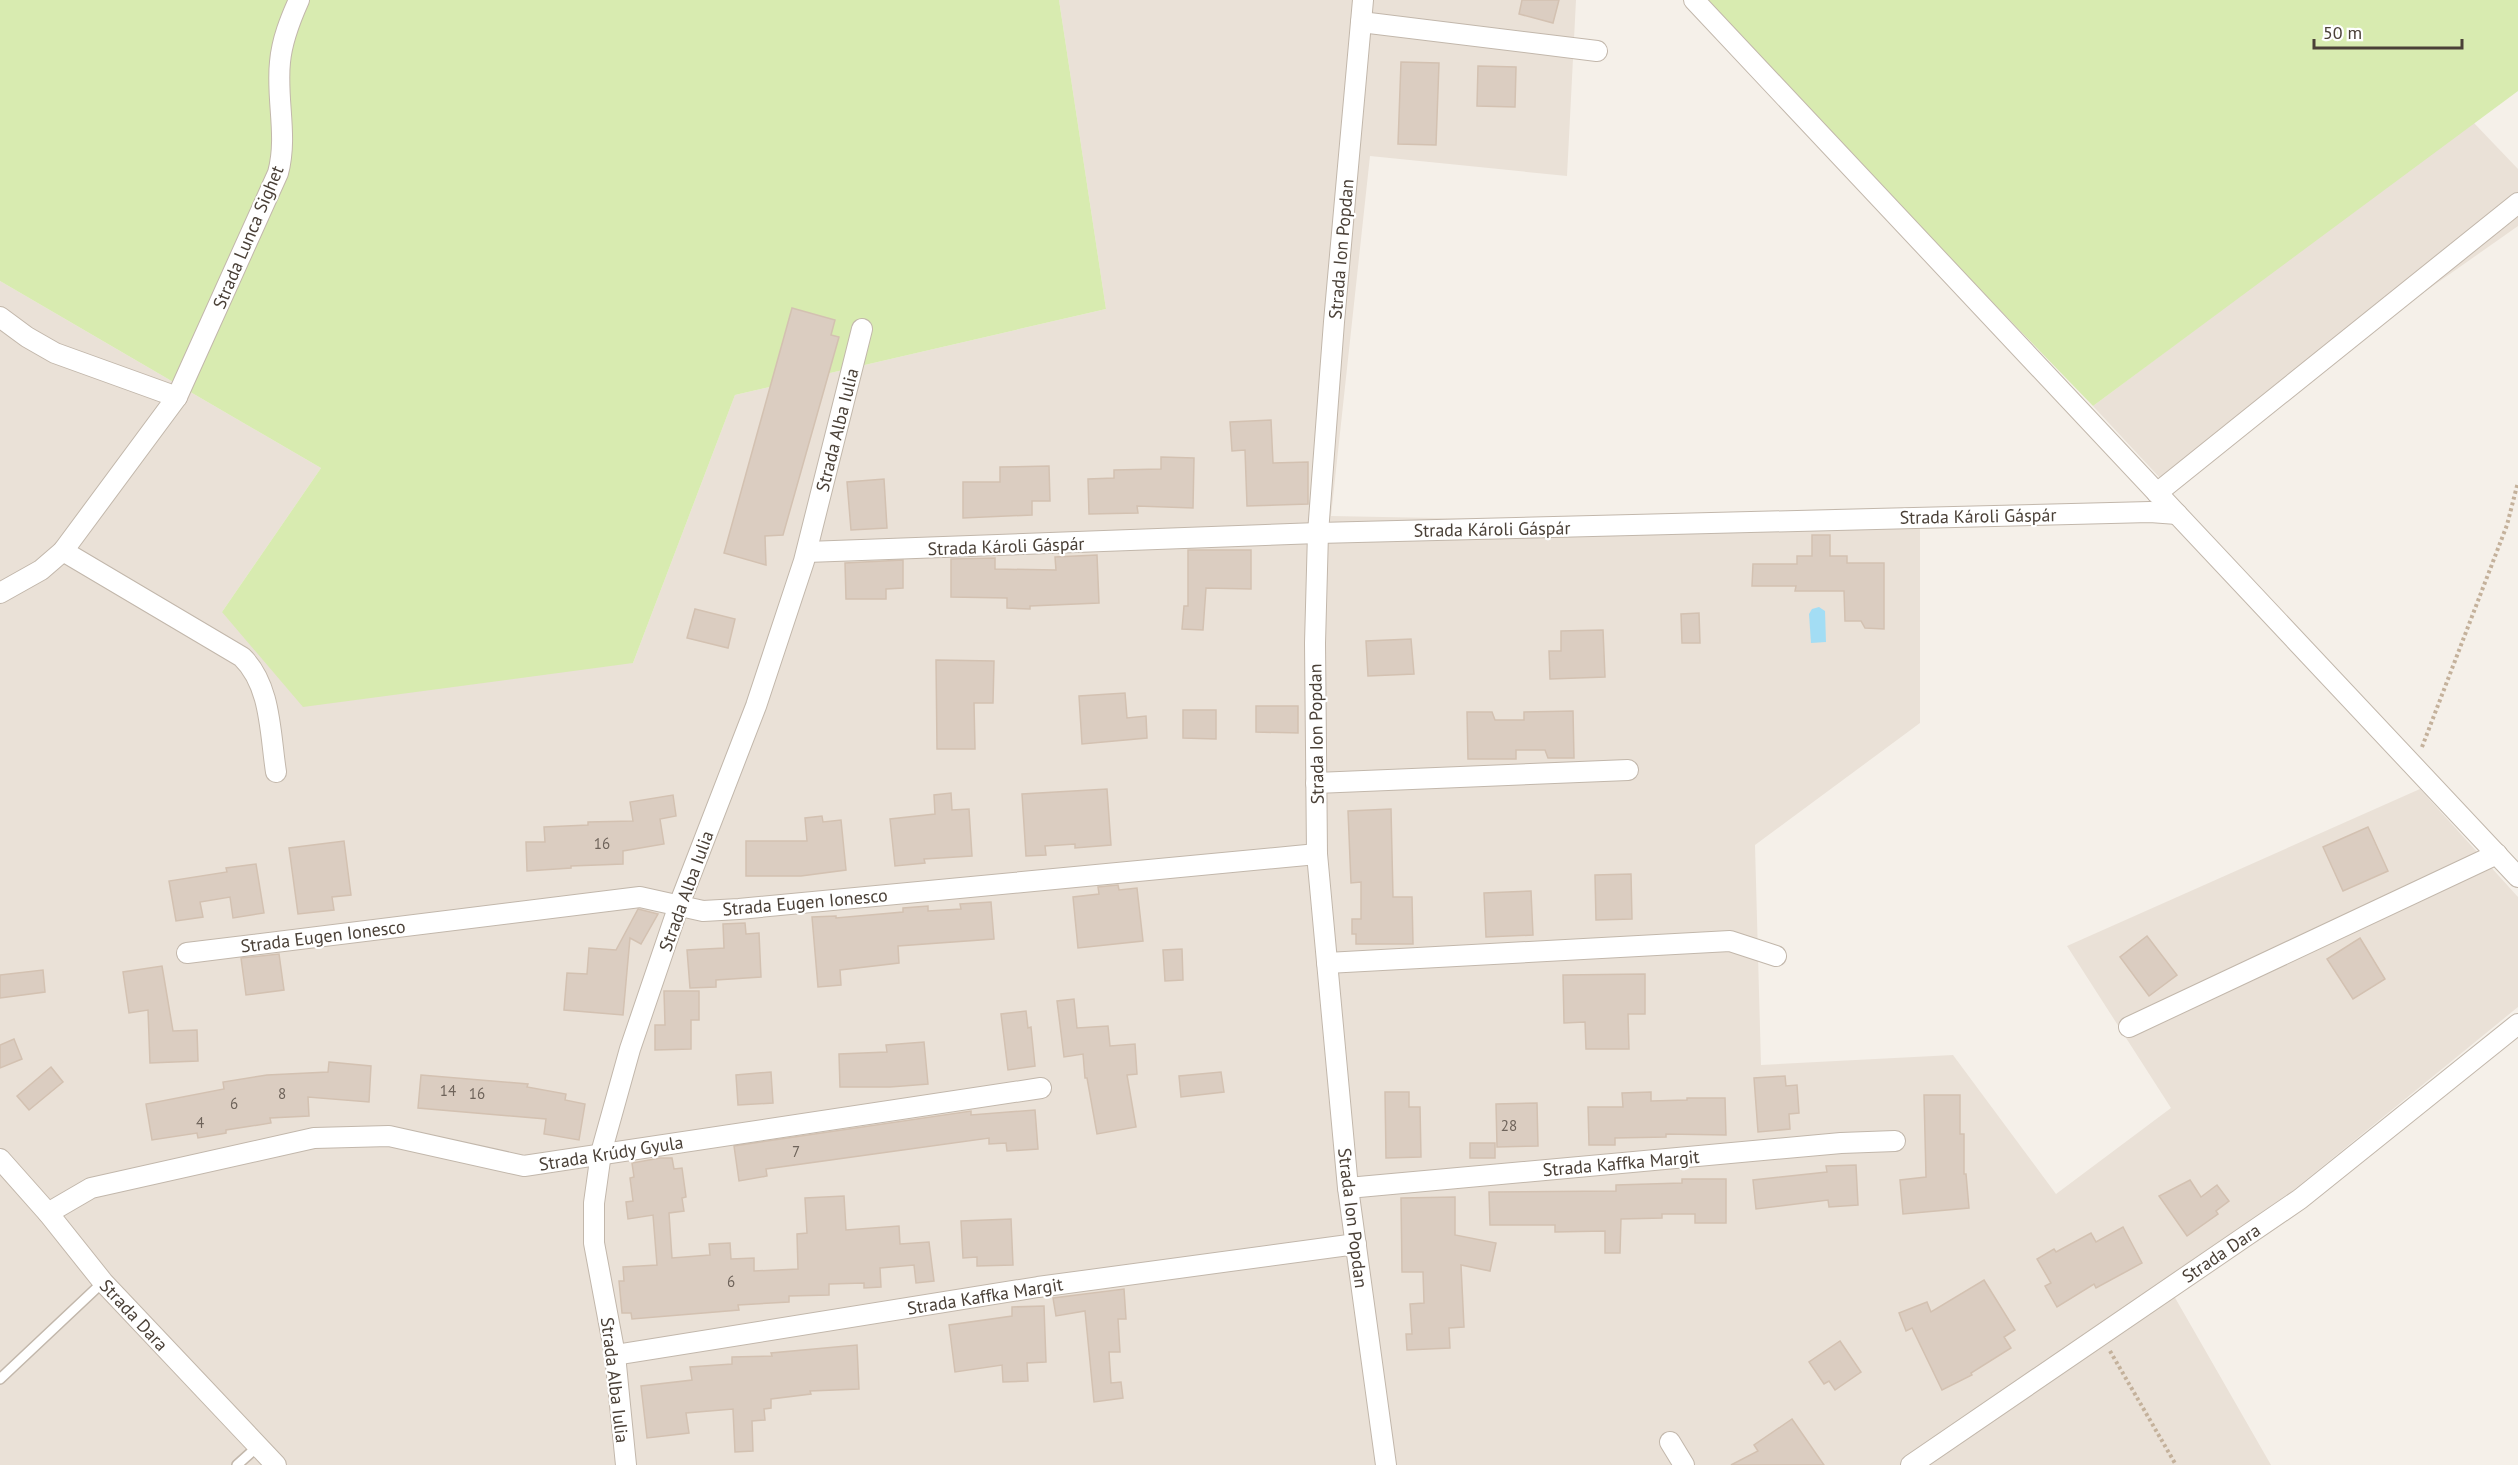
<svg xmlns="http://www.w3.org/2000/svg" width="2518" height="1465" font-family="'PT Sans',sans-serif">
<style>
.residential{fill:#eae1d7}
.green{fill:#d8ebb0}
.water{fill:#a3ddf4}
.building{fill:#dbcdc1;stroke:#d3c1b1;stroke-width:1.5}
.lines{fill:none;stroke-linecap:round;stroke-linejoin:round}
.service-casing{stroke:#c2b7ab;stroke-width:12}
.minor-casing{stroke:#c2b7ab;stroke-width:22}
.path{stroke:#c4b19b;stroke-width:4;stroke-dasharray:3 3;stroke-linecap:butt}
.service{stroke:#fff;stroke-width:9}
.minor{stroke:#fff;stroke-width:20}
.labels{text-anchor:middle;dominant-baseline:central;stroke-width:4.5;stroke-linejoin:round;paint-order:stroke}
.number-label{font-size:15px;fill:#6e635a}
.street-label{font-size:18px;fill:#4a4037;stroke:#fff}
</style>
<rect width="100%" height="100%" fill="#f5f0e9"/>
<!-- residential -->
<g class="residential">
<path d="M1059,0H1576L1567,176L1370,156L1331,516L1920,527V723L1755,845L1761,1065L1953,1055L2056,1194L2171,1108L2067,946L2420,789L2518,897V1007L2268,1211L2166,1282L2271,1465H0V281L321,468L222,612L633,663L735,395L1106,309Z"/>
<path d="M2473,122L2518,169V226L2160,478L2093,406Z"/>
</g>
<!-- green -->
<g class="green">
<path d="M0,0H1059L1106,309L735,395L633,663L303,707L222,612L321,468L0,281Z"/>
<path d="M1700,0H2518V91L2093,406Z"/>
</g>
<!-- water -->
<path class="water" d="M1819,607L1825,611L1826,642L1811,643L1809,614L1812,609Z"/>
<!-- building -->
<g class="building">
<path d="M1522,0H1559L1553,23L1519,14Z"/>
<path d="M1401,62L1439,63L1436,145L1398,144Z"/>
<path d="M1478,66L1516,67L1515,107L1477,106Z"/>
<path d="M792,308L835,320L831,335L839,337L783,535L765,536L766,565L724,553Z"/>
<path d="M1271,420L1273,463L1308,462V504L1247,506L1245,450L1232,451L1230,422Z"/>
<path d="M1161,457L1194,458L1193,508L1137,506L1138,513L1089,514L1088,479L1114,478V470L1161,469Z"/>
<path d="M1049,466L1050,501H1032V515L963,518V482H1000V467Z"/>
<path d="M884,479L887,528L851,530L847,482Z"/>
<path d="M1812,535H1830V556H1847V563H1884V629L1865,628L1861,621H1845L1844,591H1795L1796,586H1752L1753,564H1797V556H1812Z"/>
<path d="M1188,550H1251V589L1206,588L1203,630L1182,629L1184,606H1188Z"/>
<path d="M1097,555L1099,603L1030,606V609L1007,608V598L951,597V559L995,558V569L1056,570L1055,557Z"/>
<path d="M903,560V588L886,589V599H846L845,563Z"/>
<path d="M695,609L735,619L728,648L687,638Z"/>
<path d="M1699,613L1700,643H1682L1681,614Z"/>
<path d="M1603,630L1605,677L1550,679L1549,651H1561V631Z"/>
<path d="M1411,639L1414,674L1368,676L1366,641Z"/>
<path d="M936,660L994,661L993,703H974L975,749H937Z"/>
<path d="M1125,693L1127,718L1146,716L1147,738L1082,744L1079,696Z"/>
<path d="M1256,706H1298V733L1256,732Z"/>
<path d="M1183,710H1216V739L1183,738Z"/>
<path d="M1573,711L1574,758H1548L1545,750H1516V759H1468L1467,712H1492L1495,720H1524V712Z"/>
<path d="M1107,789L1111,845L1075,848V844L1045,846L1046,855L1026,856L1022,794Z"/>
<path d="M951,793L952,810L969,809L972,856L924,859L925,863L895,866L890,819L935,814L934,795Z"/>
<path d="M673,795L676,816L660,819L664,844L623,851V864L571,866V868L527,871L526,842H545L544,827L588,825V822L633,821L630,802Z"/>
<path d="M1391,809L1393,897H1412L1413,944H1356V934H1352V919H1361V882L1351,883L1348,811Z"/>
<path d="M822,816L823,822L841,820L846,870L801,876H746V841H807L805,818Z"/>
<path d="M2368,827L2388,871L2343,891L2323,847Z"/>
<path d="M344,841L351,895L332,897L334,910L298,914L289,848Z"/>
<path d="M256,864L264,913L233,918L230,897L200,902L203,917L176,921L169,881L227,872L226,868Z"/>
<path d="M1631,874L1632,919L1596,920L1595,875Z"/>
<path d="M1118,885L1119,890L1137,888L1143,941L1078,948L1073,897L1099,894L1098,887Z"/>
<path d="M1531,891L1533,935L1486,937L1484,893Z"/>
<path d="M991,902L994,939L898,946L899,963L840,970L841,985L818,987L812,917L836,916V918L903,912V908L928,906V911L961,909L960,904Z"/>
<path d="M638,909L658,914L641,944L630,938L623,1015L564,1010L567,973L587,974L589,948L616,950Z"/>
<path d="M745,923L746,934L759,933L761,977L716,980V987L690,988L687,950L724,948L723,924Z"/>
<path d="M2147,936L2177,975L2149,996L2120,957Z"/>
<path d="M2360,938L2385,979L2353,999L2327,959Z"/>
<path d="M1182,949L1183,980L1165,981L1163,950Z"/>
<path d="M279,954L284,990L246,995L241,958Z"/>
<path d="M162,966L173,1031L197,1030L198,1061L150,1063L148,1010L129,1013L123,972Z"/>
<path d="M43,970L45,992L0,998V975Z"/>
<path d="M1645,974V1014H1628L1629,1049H1586L1585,1022L1564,1023L1563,975Z"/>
<path d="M664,991H699V1020H691V1049L655,1050V1025H665Z"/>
<path d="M1074,999L1077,1028L1108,1026L1110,1046L1135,1044L1137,1074L1127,1075L1136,1127L1097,1134L1087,1078H1085L1083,1054L1064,1057L1057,1001Z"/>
<path d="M1026,1011L1028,1028L1031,1027L1035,1066L1008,1070L1001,1014Z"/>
<path d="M14,1039L22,1059L0,1068V1045Z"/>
<path d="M924,1042L928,1084L890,1087H840L839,1054L887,1052L886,1045Z"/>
<path d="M329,1062L371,1066L369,1102L308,1097L309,1116L270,1118L271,1123L226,1130V1133L198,1138L197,1133L152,1140L146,1104L224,1089L223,1082L267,1075L328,1072Z"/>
<path d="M51,1067L63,1082L29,1110L17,1096Z"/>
<path d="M771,1072L773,1103L738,1105L736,1075Z"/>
<path d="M1221,1072L1224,1092L1181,1097L1179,1076Z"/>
<path d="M421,1075L528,1084L527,1087L566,1094L565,1100L585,1104L579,1140L544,1134L546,1119L418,1108Z"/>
<path d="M1785,1076L1786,1086L1797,1085L1799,1113L1789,1114L1790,1129L1758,1132L1754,1078Z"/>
<path d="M1385,1092H1409V1107H1420L1421,1157L1386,1158Z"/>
<path d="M1651,1092V1101L1687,1100V1098H1725L1726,1135L1666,1134V1137L1615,1138V1145H1589L1588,1107H1623L1622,1093Z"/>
<path d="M1924,1095H1960V1134H1964V1174H1966L1969,1208L1903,1214L1900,1180L1926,1177Z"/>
<path d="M1537,1103L1538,1146L1497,1147L1496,1104Z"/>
<path d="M1035,1110L1038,1149L1007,1151L1006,1143L989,1144V1138L766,1169L767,1176L739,1181L734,1146L971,1111V1115Z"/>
<rect x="1470" y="1143" width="25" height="15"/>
<path d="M660,1158H672L674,1169L682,1168L686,1197L682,1198L684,1211L669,1213L672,1258L710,1255L709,1244L730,1243L731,1259L754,1258V1271L798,1269L797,1234L807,1233L805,1198L844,1196L846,1230L899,1226L900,1244L929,1242L934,1281L916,1283L914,1265L880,1268L881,1287L864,1288V1283L829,1284V1295L789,1296V1302L738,1305L739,1310L632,1319L631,1313H622L619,1281H624L623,1267L657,1265L653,1215L628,1219L626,1202L633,1201L630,1178L634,1177L632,1163Z"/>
<path d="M1856,1165L1858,1205L1829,1207L1828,1200L1756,1209L1753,1180L1827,1172L1826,1166Z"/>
<path d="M1682,1179H1726V1223H1695V1214H1662V1218L1621,1219L1620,1253H1605V1231L1555,1232V1225H1490L1489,1192L1616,1191V1185L1682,1183Z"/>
<path d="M2190,1180L2201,1197L2217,1185L2229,1201L2216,1211L2218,1214L2187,1236L2159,1196Z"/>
<path d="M1455,1197V1235L1496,1243L1490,1271L1461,1265L1464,1327L1449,1328L1450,1348L1407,1350L1406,1334H1412L1410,1304L1424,1303L1423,1272H1402L1401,1198Z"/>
<path d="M1011,1219L1013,1265L977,1266V1257L963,1258L961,1221Z"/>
<path d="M2123,1227L2142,1263L2096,1288L2094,1284L2057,1307L2045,1286L2051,1283L2037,1259L2054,1249L2056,1252L2091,1233L2096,1242Z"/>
<path d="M1984,1280L2015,1330L2004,1337L2011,1348L1971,1373L1972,1375L1942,1390L1912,1328L1906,1331L1899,1313L1927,1302L1931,1312Z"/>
<path d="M1124,1289L1126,1319H1118L1120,1352H1109L1111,1383L1121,1382L1123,1398L1094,1402L1085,1311L1056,1316L1053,1298Z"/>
<path d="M1044,1306L1046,1362L1027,1363L1028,1381L1003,1382L1002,1365L955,1372L949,1325L1012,1316V1307Z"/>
<path d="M1840,1341L1861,1372L1835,1390L1829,1381L1824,1384L1809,1362Z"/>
<path d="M857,1345L859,1389L810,1391L811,1394L771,1399V1408L764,1409L765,1420L752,1421L753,1451L735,1452L733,1409L686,1413L689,1433L647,1438L641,1386L692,1380L690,1367L732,1364V1357L772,1356L771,1353Z"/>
<path d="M1792,1419L1824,1465H1731L1758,1451L1754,1445Z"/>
</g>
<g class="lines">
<defs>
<g id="service">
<path d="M0,1379L103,1282"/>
<path d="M237,1465L257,1447"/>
</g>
<g id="minor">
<path d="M1363,0L1334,322L1318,533L1315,643L1317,854L1348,1188L1386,1465"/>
<path d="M1694,0L2518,877"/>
<path d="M1361,22L1597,51"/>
<path d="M0,317L27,337L55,353L177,397"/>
<path d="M2157,493L2518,203"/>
<path d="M63,551L242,657C271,685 270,733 276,772"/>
<path d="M807,552L1318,533L2150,512L2177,514"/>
<path d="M0,593L41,570L63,551L177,397L278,173C288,136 276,99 280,62C282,40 290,20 299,0"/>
<path d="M1316,783L1628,770"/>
<path d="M187,953L640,897L703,911L739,909L1317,854"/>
<path d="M1327,963L1730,941L1776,956"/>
<path d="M2129,1027L2497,854"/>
<path d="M0,1159L48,1213L103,1282L276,1465"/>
<path d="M1348,1188L1841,1143L1895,1141"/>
<path d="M48,1213L91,1188L314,1138L389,1136L524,1166L1041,1088"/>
<path d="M615,1355L1038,1287L1356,1244"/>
<path d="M1670,1442L1684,1465"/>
<path d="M626,1465L615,1355L594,1243V1203L601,1153L630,1049L679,905L756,706L804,561L862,329"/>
<path d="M1911,1465L2300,1199L2518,1024"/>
</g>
</defs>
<!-- service casing -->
<use href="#service" class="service-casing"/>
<!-- minor casing -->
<use href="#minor" class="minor-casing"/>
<!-- path -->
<g class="path">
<path d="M2422,747L2507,525L2518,482"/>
<path d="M2110,1351L2176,1465"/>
</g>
<!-- service -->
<use href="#service" class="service"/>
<!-- minor -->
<use href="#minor" class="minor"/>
</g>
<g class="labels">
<!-- number labels -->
<g class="number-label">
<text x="602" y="843">16</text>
<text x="448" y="1090">14</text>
<text x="282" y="1093">8</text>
<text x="477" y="1093">16</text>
<text x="234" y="1103">6</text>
<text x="200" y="1122">4</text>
<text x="1509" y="1125">28</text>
<text x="796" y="1151">7</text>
<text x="731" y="1281">6</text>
</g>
<!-- street labels -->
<g class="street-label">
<text transform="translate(248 237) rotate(-67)">Strada Lunca Sighet</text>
<text transform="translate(1341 249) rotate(-85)">Strada Ion Popdan</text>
<text transform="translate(837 430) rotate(-76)">Strada Alba Iulia</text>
<text transform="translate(1978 516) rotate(-1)">Strada Károli Gáspár</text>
<text transform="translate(1492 529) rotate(-1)">Strada Károli Gáspár</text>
<text transform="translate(1006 546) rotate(-2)">Strada Károli Gáspár</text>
<text transform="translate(1316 734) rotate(-91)">Strada Ion Popdan</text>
<text transform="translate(686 891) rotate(-70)">Strada Alba Iulia</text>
<text transform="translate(805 902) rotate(-5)">Strada Eugen Ionesco</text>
<text transform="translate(323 936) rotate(-7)">Strada Eugen Ionesco</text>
<text transform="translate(611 1153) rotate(-9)">Strada Krúdy Gyula</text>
<text transform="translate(1621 1163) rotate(-5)">Strada Kaffka Margit</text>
<text transform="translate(1353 1218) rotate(83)">Strada Ion Popdan</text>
<text transform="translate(2221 1253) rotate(-34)">Strada Dara</text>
<text transform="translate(985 1296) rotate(-9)">Strada Kaffka Margit</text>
<text transform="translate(134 1315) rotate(47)">Strada Dara</text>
<text transform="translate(615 1380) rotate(83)">Strada Alba Iulia</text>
</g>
</g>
<!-- scale -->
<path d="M2314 39v9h148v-9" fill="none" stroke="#4a4037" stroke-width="3"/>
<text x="2323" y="39" font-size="18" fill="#4a4037" stroke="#ffffff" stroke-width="4.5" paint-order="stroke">50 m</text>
</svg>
